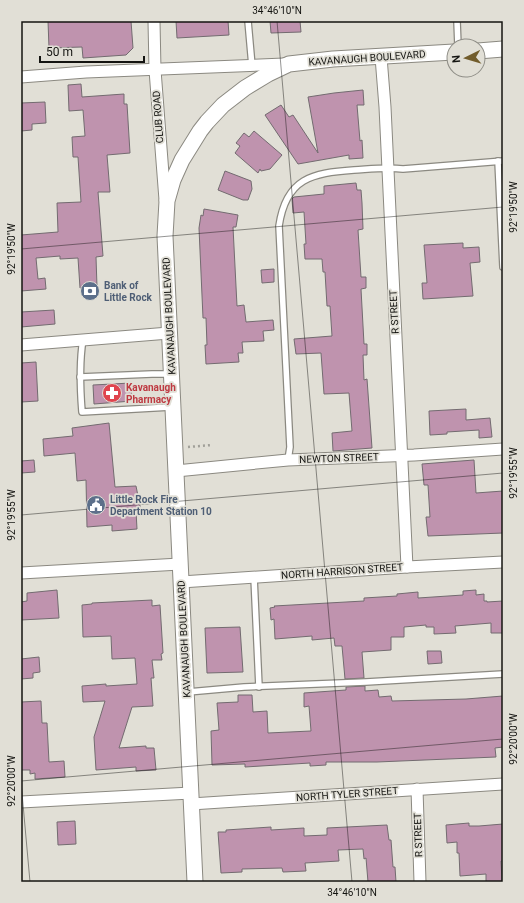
<svg xmlns="http://www.w3.org/2000/svg" width="524" height="903" font-family="Roboto,sans-serif">
<style>
.building{fill:#bf93ae;stroke:#736b70}
.lines{fill:none;stroke-linecap:round;stroke-linejoin:round}
.lane-casing{stroke:#8b8981;stroke-width:8}
.street-casing{stroke:#8b8981;stroke-width:13}
.secondary-casing{stroke:#8b8981;stroke-width:17}
.path{stroke:#a1a099;stroke-width:2.5;stroke-dasharray:2 3;stroke-linecap:butt}
.lane{stroke:#fff;stroke-width:5.5}
.street{stroke:#fff;stroke-width:11}
.secondary{stroke:#fff;stroke-width:15}
.ticks{fill:none;stroke:#141411;stroke-width:1;stroke-opacity:0.45}
.labels{text-anchor:middle;dominant-baseline:central;stroke-width:3.5;stroke-linejoin:round;paint-order:stroke}
.street-label{font-size:10px;fill:#141411;stroke:#e1dfd6}
.service-label{font-size:10px;font-weight:bold;fill:#4e5e75;stroke:#e1dfd6;text-anchor:start}
.health-label{font-size:10px;font-weight:bold;fill:#be3a42;stroke:#e1dfd6;text-anchor:start}
.neatline{fill:none;stroke:#141411;stroke-width:1.5}
.ticks-label{font-size:10px;text-anchor:middle;fill:#141411}
</style>
<rect width="100%" height="100%" fill="#e1dfd6"/>
<!-- building -->
<g class="building">
<path d="M48,21H131L133,48L126,55L83,58L82,47L49,48Z"/>
<path d="M176,21H228L229,35L177,38Z"/>
<path d="M270,21H300L301,32L271,33Z"/>
<path d="M81,84L82,97L124,94V104H127L130,153L107,155L110,192H98L103,256L96,257L97,287L80,288L78,258L60,259V256L36,258L38,279L45,278L46,289L21,291V235L58,232L57,203L81,202L78,157H73L72,137L85,136L83,110L69,111L68,85Z"/>
<path d="M363,90L364,105H357L360,141L362,140L363,158L349,159V155L298,164L265,115L281,105L289,117L293,115L318,153L308,97L334,93Z"/>
<path d="M45,102L46,123L32,124V130L21,131V103Z"/>
<path d="M254,131L282,155L270,169L261,171L260,169L258,173L235,153L240,146L236,143L244,133L249,137Z"/>
<path d="M225,171L251,181L252,189L248,200H243L218,190Z"/>
<path d="M356,183L357,190H361L362,203L363,229L358,230L361,277H366V288L361,289L364,344H367V355H363L364,380L367,379L372,448L333,451L332,433L352,431L349,393L324,394L321,353L296,354L294,339L332,336L330,306H327L325,272H323L322,259H305L304,244H306L304,212L293,213L292,199L294,197L324,194V186Z"/>
<path d="M204,209L238,215L236,227H233L237,306L244,305L246,322L273,320L274,330L263,331L264,341L242,342L243,353H238L239,362L206,364L205,345H207L206,318H203L199,228L201,215L203,216Z"/>
<path d="M463,243V248L479,247L480,262L470,263L473,296L423,299L422,283H427L424,245Z"/>
<path d="M274,269V282L262,283L261,270Z"/>
<path d="M54,310L55,324L21,327V312Z"/>
<path d="M36,362L38,401L21,402V363Z"/>
<path d="M131,383L132,401L94,404L93,385Z"/>
<path d="M466,409V420L490,418L492,437L479,438V430L447,432V434L430,435L429,411Z"/>
<path d="M109,423L115,487L136,486L141,511H136L137,529L112,531V525L87,527L86,480L77,481L75,453L44,456L43,439L73,436L72,428Z"/>
<path d="M34,460L35,472L21,473V461Z"/>
<path d="M474,460L476,493L503,491V533L428,536L426,517H430L428,485H424L422,464Z"/>
<path d="M57,590L59,618L21,620V602L27,601V593Z"/>
<path d="M476,590V595L484,594V601H487V602L503,601V633H491V623L455,626L456,633L434,634V627H426V625L404,627V637H391V650L362,652L364,678L345,679L342,646H335L334,638L312,640V636L275,639L274,619L271,620L270,608L275,607L274,606L364,601V598L397,596V594L418,592V598L463,595V591Z"/>
<path d="M152,600V606L160,605L163,653L161,654L162,660H152L154,678H151L153,706L132,707L119,748L146,746V748H154L156,770L136,771V767L96,770L94,737L105,701L83,702L82,686L106,684V686L137,684L135,658L112,659L111,636L83,637L82,605L92,604V603Z"/>
<path d="M240,627L243,672L207,673L205,628Z"/>
<path d="M427,651H441L442,663L428,664Z"/>
<path d="M39,657L40,672L33,673V678L21,679V659Z"/>
<path d="M365,686V691L378,690L379,697L391,696L392,701L466,699L503,696V747L495,748L496,757L377,762H326V765L310,766V763L245,767V764L212,765L211,731L219,730L217,703L238,702V695H252L253,712L267,711L268,733L311,731L309,706L304,707V693L346,690V687Z"/>
<path d="M41,701L42,723H47L49,762L64,761L65,777L35,779V773L30,774V770H21V702Z"/>
<path d="M75,821L76,844L58,845L57,822Z"/>
<path d="M469,823V826H479L503,824V861H501L502,882H486V874L460,876L459,853H457V842L447,843L446,825Z"/>
<path d="M387,825L389,840H391L393,867H395L396,882H368L366,858L364,859L363,849L338,850L339,861L305,863L306,871L283,872L282,868L242,869V872L221,873L218,832H226V830L271,827V830L304,828V836L327,835V828Z"/>
</g>
<g class="lines">
<defs>
<g id="lane">
<path d="M248,21L252,66"/>
<path d="M457,21L458,46"/>
<path d="M498,161L503,267"/>
<path d="M83,339C79,364 80,387 82,412L171,407"/>
<path d="M80,377L152,374H171"/>
<path d="M288,460L290,447L279,226C286,178 312,173 354,170C371,169 387,167 403,169L503,161"/>
<path d="M254,577L259,687"/>
<path d="M188,692L244,687L366,682L503,674"/>
</g>
<g id="street">
<path d="M154,21L155,70L165,200"/>
<path d="M381,57L385,107L407,567"/>
<path d="M21,77L86,72L284,64"/>
<path d="M21,345L169,333"/>
<path d="M176,471L288,460L414,455L503,449"/>
<path d="M21,573L180,564"/>
<path d="M181,582L407,567L503,562"/>
<path d="M417,789L420,882"/>
<path d="M21,802L191,793"/>
<path d="M191,804L503,784"/>
</g>
<g id="secondary">
<path d="M478,51L503,49"/>
<path d="M195,882L165,236L167,201L173,180L182,160L200,131L207,122L223,105L245,88L268,74L289,64L333,59L454,52"/>
</g>
</defs>
<!-- lane casing -->
<use href="#lane" class="lane-casing"/>
<!-- street casing -->
<use href="#street" class="street-casing"/>
<!-- secondary casing -->
<use href="#secondary" class="secondary-casing"/>
<!-- path -->
<path class="path" d="M188,447L212,445"/>
<!-- lane -->
<use href="#lane" class="lane"/>
<!-- street -->
<use href="#street" class="street"/>
<!-- secondary -->
<use href="#secondary" class="secondary"/>
</g>
<!-- ticks -->
<path class="ticks" d="M277,21L352,882M21,249L503,207M21,515L503,473M21,781L503,739M21,782L30,882"/>
<!-- icons -->
<defs>
<symbol id="bank-disc" viewBox="-11 -11 22 22"><circle r="9.5" fill="#5c6f8a" stroke="#e1dfd6"/><path d="M-6-4H6V4H-6ZM0-2.3a2.3 2.3 0 1 0 0 4.6a2.3 2.3 0 1 0 0-4.6Z" fill="#fff"/></symbol>
<symbol id="pharmacy-disc" viewBox="-11 -11 22 22"><circle r="9.5" fill="#e0444e" stroke="#e1dfd6"/><path d="M-2-6h4v4h4v4h-4v4h-4v-4h-4v-4h4Z" fill="#fff"/></symbol>
<symbol id="civic-disc" viewBox="-11 -11 22 22"><circle r="9.5" fill="#5c6f8a" stroke="#e1dfd6"/><path d="M-.6-6.5H3V-4.5H.6V-3L4-1V1h2V6H-6V1h2V-1L-.6-3ZM-1.2 2.5V6h2.4V2.5Z" fill="#fff"/></symbol>
</defs>
<g fill-rule="evenodd">
<use href="#bank-disc" x="79" y="280" width="22" height="22"/>
<use href="#pharmacy-disc" x="101" y="382" width="22" height="22"/>
<use href="#civic-disc" x="85" y="494" width="22" height="22"/>
</g>
<g class="labels">
<!-- street labels -->
<g class="street-label">
<text transform="translate(367 58) rotate(-4)">KAVANAUGH BOULEVARD</text>
<text transform="translate(158 117) rotate(-94)">CLUB ROAD</text>
<text transform="translate(394 312) rotate(-93)">R STREET</text>
<text transform="translate(169 316) rotate(-93)">KAVANAUGH BOULEVARD</text>
<text transform="translate(339 458) rotate(-2)">NEWTON STREET</text>
<text transform="translate(342 571) rotate(-4)">NORTH HARRISON STREET</text>
<text transform="translate(184 639) rotate(-93)">KAVANAUGH BOULEVARD</text>
<text transform="translate(347 794) rotate(-4)">NORTH TYLER STREET</text>
<text transform="translate(418 835) rotate(-92)">R STREET</text>
</g>
<!-- service labels -->
<g class="service-label">
<text x="104" y="285">Bank of<tspan x="104" dy="12">Little Rock</tspan></text>
<text x="110" y="499">Little Rock Fire<tspan x="110" dy="12">Department Station 10</tspan></text>
</g>
<!-- health labels -->
<g class="health-label">
<text x="126" y="387">Kavanaugh<tspan x="126" dy="12">Pharmacy</tspan></text>
</g>
</g>
<!-- border -->
<rect width="524" height="903" fill="none" stroke="#e1dfd6" stroke-width="44"/>
<!-- north arrow -->
<g transform="translate(466 58) rotate(265)"><circle r="19" fill="#e1dfd6" stroke="#8f8e87"/>
<path d="M0-3L7 15L0 10L-7 15Z" fill="#715c2b"/>
<text y="-6" font-size="11" font-weight="bold" text-anchor="middle" fill="#141411">N</text>
</g>
<!-- scale -->
<path d="M40 56v6h104v-6" fill="none" stroke="#141411" stroke-width="2"/>
<text x="46" y="56" font-size="12" fill="#141411" stroke="#e1dfd6" stroke-width="3" paint-order="stroke">50 m</text>
<rect x="22" y="22" width="480" height="859" class="neatline"/>
<g class="ticks-label">
<text x="277" y="14">34°46'10"N</text>
<text transform="translate(513 207) rotate(-90)" y="4">92°19'50"W</text>
<text transform="translate(11 249) rotate(-90)" y="4">92°19'50"W</text>
<text transform="translate(513 473) rotate(-90)" y="4">92°19'55"W</text>
<text transform="translate(11 515) rotate(-90)" y="4">92°19'55"W</text>
<text transform="translate(513 739) rotate(-90)" y="4">92°20'00"W</text>
<text transform="translate(11 781) rotate(-90)" y="4">92°20'00"W</text>
<text x="352" y="896">34°46'10"N</text>
</g>
</svg>
